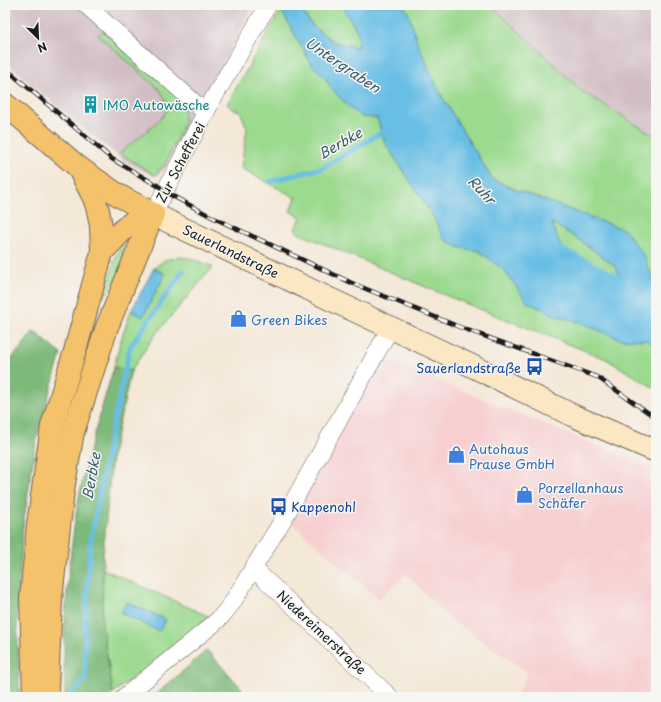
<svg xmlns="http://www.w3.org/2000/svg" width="661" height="702" font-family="'Playpen Sans',sans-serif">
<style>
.built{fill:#f7cfd0}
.industrial{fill:#d2bdc5}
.green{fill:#9cda90;stroke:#5c7b56;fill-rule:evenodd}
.forest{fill:#7dba7a;stroke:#4c6b4b}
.water{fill:#68bee5;stroke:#426d80;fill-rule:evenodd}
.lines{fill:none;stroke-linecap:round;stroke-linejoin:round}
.stream{stroke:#68bee5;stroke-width:5}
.river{stroke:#68bee5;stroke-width:31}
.street-casing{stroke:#68635d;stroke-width:18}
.secondary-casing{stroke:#68635d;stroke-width:24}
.primary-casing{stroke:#68635d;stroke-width:24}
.street{stroke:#fff;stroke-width:17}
.secondary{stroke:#fbe7c3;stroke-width:22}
.primary{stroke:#f4c26a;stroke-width:22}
.rail-casing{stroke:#1c1c1c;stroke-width:4.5}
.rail{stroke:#f6f6f2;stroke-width:3;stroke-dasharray:9;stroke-linecap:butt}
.labels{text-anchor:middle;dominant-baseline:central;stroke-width:3;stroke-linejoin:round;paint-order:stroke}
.culture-label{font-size:13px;fill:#0d838f;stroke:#f6f6f2;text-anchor:start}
.street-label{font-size:13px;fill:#1c1c1c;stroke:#f6f6f2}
.shop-label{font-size:13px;fill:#366cbe;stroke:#f6f6f2;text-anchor:start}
.transit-label{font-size:13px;fill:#164399;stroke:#f6f6f2;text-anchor:end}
.water-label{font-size:14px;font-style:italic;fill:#3a5d6c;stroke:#f6f6f2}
</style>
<rect width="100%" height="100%" fill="#f6f6f2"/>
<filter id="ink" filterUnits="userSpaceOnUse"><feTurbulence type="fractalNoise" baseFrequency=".025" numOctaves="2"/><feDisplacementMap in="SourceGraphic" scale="8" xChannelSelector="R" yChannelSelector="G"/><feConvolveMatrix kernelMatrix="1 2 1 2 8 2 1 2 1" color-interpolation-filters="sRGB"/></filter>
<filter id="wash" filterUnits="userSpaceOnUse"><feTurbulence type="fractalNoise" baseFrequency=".012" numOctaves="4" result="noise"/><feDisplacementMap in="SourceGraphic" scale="16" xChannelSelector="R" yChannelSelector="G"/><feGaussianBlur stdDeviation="0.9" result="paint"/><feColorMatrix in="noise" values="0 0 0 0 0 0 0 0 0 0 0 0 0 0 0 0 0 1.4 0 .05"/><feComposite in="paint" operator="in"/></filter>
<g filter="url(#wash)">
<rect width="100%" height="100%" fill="#f4e8d7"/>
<!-- built -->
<path class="built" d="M379,356L656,470V697H515L528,673L447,616L406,574L379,599L290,522Z"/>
<!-- industrial -->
<g class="industrial">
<path d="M5,5H254L223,64L183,132L166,168L156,177L124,161L41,93L5,61Z"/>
<path d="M491,5H656V137L582,91Z"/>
</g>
<!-- green -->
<g class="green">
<path d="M284,5H491L582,91L656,137V389L606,359L447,296L298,233L295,229L301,218L290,211L296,198L241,168L247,128L240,111L233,110L227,104Z"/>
<path d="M102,31L170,89L181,101L184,114V124L164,166L154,175L120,153C129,145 163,120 166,111C168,103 164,97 160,90L98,35Z"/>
<path d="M122,244L132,249L108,293L105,292L116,256Z"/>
<path d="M177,257L190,258L213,267L155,335L131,371L114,367L120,343L131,311L143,316L165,274L154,268L165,260Z"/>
<path d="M103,569L210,617L113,693L102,624ZM127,602L166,620L159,630L121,613Z"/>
</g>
<!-- forest -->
<g class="forest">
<path d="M34,331L61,354L37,435L23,526L17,619L20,697H5V367Z"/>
<path d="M114,367L131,371L112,455L103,553L102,624L113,693L108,697H65C62,643 66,589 73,536C75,523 76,509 79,497C88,453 101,410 114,367Z"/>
<path d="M207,650L243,690L238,697H153Z"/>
</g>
<!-- water -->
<g class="water">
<path d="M284,5H297L314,27L334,42L357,47L358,33L341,5H403L408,12L418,44L440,93L492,179L517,190L625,230L644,256L654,281L656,283V347L647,340L620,339L579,322L554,315L527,302L504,270L479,251L458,247L444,239L433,216L385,143L377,118L361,117L348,106L331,88L325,77L311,64L281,10ZM552,223L578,239L615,266L636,312L590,294L564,271L561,247Z"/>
<path d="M154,268L165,274L143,317L131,311Z"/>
<path d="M127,602L166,620L159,631L121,613Z"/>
</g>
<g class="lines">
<!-- stream -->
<g class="stream">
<path d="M271,181L322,168L386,130"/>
<path d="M68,697L85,680V623L90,545L110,438L130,347L183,271"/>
</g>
<!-- river -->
<path class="river" d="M529,239L544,255L656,310"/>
</g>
</g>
<g filter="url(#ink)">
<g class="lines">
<defs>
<g id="street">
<path d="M86,5L206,113"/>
<path d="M153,214L210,104L268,5"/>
<path d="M253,568L390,697"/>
<path d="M124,697L211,626L221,617L232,603L284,518L391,327"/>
</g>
<path id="secondary" d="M153,214L317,293L468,364L574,416L656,451"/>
<g id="primary">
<path d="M5,104L78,167L118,195L153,214"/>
<path d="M102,252L125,228L134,221L153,214"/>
<path d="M48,694L47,689L51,599L63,490L73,432L107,327L153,214"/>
<path d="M34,697L31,598L38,525L52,426L75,351L102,252L101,226L98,210L94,198L78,167"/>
</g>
</defs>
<!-- street casing -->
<use href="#street" class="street-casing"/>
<!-- secondary casing -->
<use href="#secondary" class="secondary-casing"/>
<!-- primary casing -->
<use href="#primary" class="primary-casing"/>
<!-- street -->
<use href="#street" class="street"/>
<!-- secondary -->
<use href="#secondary" class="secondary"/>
<!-- primary -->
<use href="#primary" class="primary"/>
<defs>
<path id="rail" d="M5,68L112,159L160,187L165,192L214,218L354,284L462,328L597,377L656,418"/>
</defs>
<!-- rail casing -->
<use href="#rail" class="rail-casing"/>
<!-- rail -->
<use href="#rail" class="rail"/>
</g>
</g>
<!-- icons -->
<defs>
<symbol id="building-bare" viewBox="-9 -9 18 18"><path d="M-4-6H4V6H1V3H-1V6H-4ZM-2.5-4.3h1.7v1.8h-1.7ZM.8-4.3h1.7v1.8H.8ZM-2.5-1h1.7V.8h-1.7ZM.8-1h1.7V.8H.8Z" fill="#0f9aa8" stroke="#f6f6f2" stroke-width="2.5" paint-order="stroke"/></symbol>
<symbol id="shop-bare" viewBox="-9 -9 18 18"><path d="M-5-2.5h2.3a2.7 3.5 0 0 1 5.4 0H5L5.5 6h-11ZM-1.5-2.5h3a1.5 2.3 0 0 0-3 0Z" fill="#3f7fe0" stroke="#f6f6f2" stroke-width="2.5" paint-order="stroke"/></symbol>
<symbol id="bus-bare" viewBox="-9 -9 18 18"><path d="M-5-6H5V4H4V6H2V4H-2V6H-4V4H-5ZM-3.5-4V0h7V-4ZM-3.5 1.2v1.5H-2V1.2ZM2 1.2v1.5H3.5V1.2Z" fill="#1a4fb4" stroke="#f6f6f2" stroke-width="2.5" paint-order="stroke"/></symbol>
</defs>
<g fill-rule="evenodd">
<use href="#building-bare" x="78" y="92" width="25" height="25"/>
<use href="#shop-bare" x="226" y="306" width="25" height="25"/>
<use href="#bus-bare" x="522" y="354" width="25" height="25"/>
<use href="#shop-bare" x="444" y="442" width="25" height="25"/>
<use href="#shop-bare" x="512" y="482" width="25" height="25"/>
<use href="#bus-bare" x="266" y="494" width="25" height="25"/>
</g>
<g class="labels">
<!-- culture labels -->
<g class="culture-label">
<text x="103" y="104">IMO Autowäsche</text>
</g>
<!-- street labels -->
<g class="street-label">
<text transform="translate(180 162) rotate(-62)">Zur Schefferei</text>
<text transform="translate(231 251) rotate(26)">Sauerlandstraße</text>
<text transform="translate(322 632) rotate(43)">Niedereimerstraße</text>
</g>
<!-- shop labels -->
<g class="shop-label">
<text x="251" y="319">Green Bikes</text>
<text x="469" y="448">Autohaus<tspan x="469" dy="15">Prause GmbH</tspan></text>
<text x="538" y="487">Porzellanhaus<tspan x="538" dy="15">Schäfer</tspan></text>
</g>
<!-- transit labels -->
<g class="transit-label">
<text x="521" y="367">Sauerlandstraße</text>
<text x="291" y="506" text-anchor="start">Kappenohl</text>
</g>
<!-- water labels -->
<g class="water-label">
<text transform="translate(343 65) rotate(34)">Untergraben</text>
<text transform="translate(340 143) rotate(-30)">Berbke</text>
<text transform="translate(482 190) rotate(47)">Ruhr</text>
<text transform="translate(91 476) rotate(-80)">Berbke</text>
</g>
</g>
<!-- margin -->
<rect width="661" height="702" fill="none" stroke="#f6f6f2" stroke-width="20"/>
<!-- north arrow -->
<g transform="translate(38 38) rotate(156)" stroke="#f6f6f2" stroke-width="3" paint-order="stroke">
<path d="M0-3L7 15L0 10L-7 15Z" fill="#1c1c1c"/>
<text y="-6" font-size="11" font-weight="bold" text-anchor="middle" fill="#1c1c1c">N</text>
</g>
</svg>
